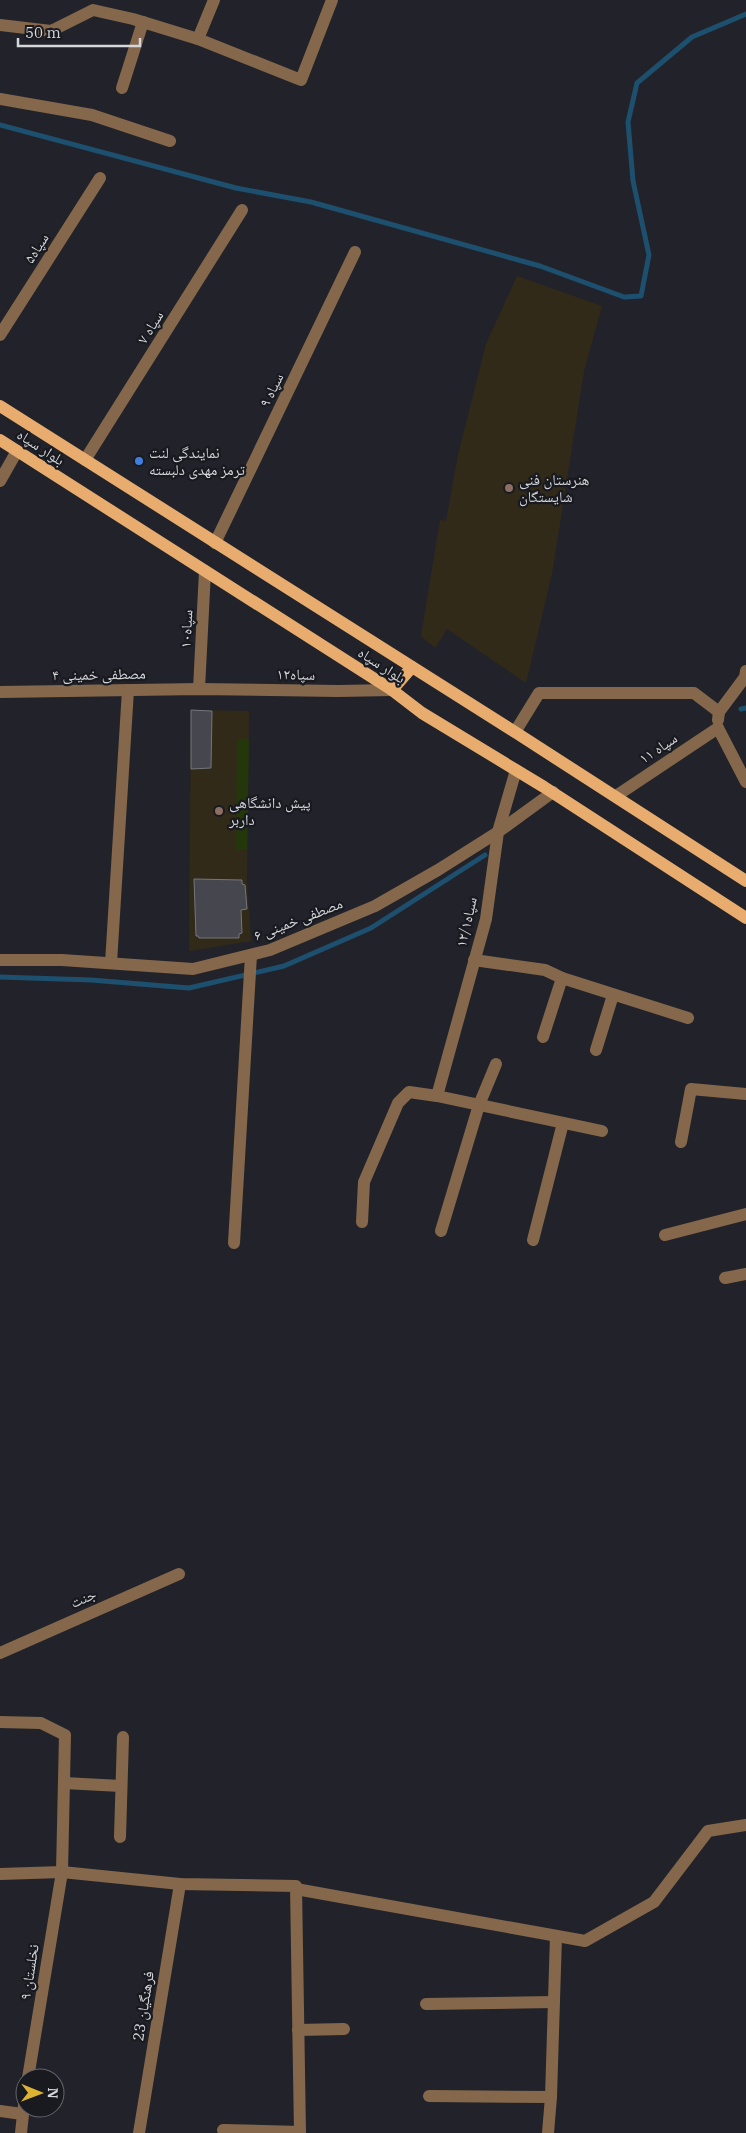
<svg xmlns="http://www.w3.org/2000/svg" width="746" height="2133" font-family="'IBM Plex Serif','Noto Naskh Arabic',serif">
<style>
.education{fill:#322a19}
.green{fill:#23370a}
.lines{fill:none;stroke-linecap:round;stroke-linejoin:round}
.stream{stroke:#1d4f6e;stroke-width:5}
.building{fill:#46474e;stroke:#75767d}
.minor{stroke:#85684b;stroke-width:12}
.major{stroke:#e7ac6e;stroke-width:12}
.shop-dot{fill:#3f7fe0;stroke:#181a20;stroke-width:2}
.education-dot{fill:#8d6e63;stroke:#181a20;stroke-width:2}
.labels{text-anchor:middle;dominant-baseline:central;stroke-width:4.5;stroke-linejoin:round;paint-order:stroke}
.street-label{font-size:15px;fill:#d4d6da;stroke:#181a20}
.poi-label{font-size:15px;fill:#d4d6da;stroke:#181a20;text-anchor:start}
</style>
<rect width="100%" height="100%" fill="#22232a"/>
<!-- education -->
<g class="education">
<path d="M517,276L602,306L584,371L552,574L526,683L447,629L435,648L421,636L440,520L446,521L458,455L486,344Z"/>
<path d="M191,710L249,711L247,880L251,941L189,951Z"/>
</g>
<!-- green -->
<path class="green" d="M237,739H249L247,850H236Z"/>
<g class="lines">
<!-- stream -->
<g class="stream">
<path d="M0,125L236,188L311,202L540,266L624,297L641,296L649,255L633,181L628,122L637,83L692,37L746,14"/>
<path d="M741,709L746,708"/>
<path d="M0,977L91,980L189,988L284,966L371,928L485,855"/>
</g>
</g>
<!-- building -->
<g class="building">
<path d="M191,710L212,711L211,768L191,769Z"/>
<path d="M194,879L242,880V884L245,885L247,909L241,910L242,933L239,934V938H199L198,936H196Z"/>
</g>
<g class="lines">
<!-- minor -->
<g class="minor">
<path d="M0,25L51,31L93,10L133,19L198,39L301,80L332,0"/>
<path d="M198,39L214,0"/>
<path d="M122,88L143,22"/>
<path d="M0,99L92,115L170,141"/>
<path d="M0,335L100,178"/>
<path d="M85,460L242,210"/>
<path d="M0,481L17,451"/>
<path d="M215,543L355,252"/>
<path d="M199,689L205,571"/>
<path d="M0,692L199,689L338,691L392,690"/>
<path d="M718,720L719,712L745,677L746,671"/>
<path d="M718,728L746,782"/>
<path d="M515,732L539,693H694L719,712"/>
<path d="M516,770L498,832L486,919L437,1096L602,1131"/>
<path d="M616,796L718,728"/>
<path d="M0,960H62L193,969L270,950L375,906L438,870L498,832L553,792"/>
<path d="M474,960L545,970L562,978L688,1018"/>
<path d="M111,963L128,690"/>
<path d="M543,1037L562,978"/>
<path d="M596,1050L613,995"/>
<path d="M681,1142L691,1089L746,1094"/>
<path d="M362,1222L364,1182L398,1103L409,1092L437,1096"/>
<path d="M441,1231L479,1105L496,1064"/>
<path d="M665,1235L746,1214"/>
<path d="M533,1240L563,1123"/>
<path d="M234,1243L251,955"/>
<path d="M725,1278L746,1274"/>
<path d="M0,1653L179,1574"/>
<path d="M0,1722L41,1723L65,1735L62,1872L28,2078"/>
<path d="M64,1783L121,1786"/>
<path d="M120,1837L123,1737"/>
<path d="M0,1874L62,1872L180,1884L296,1886L300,2133"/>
<path d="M296,1889L585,1941L654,1902L708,1831L746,1825"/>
<path d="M426,2004L554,2002"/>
<path d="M298,2030L344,2029"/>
<path d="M429,2096L551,2097"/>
<path d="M0,2111L22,2114"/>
<path d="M223,2130L300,2132"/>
<path d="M21,2133L25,2096"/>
<path d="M139,2133L180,1884"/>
<path d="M548,2133L551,2097L556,1936"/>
</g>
<!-- major -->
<g class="major">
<path d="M0,406L515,732L746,881"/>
<path d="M0,440L392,690L422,713L544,787L746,918"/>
<path d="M392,690L412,667"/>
</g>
</g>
<!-- markers -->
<circle class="shop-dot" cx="139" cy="461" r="5"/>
<g class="education-dot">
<circle cx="509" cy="488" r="5"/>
<circle cx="219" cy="811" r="5"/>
</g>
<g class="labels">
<!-- street labels -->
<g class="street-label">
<text transform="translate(36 248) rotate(-58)">سپاه۵</text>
<text transform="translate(150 327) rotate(-58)">سپاه ۷</text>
<text transform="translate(271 390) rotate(-64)">سپاه ۹</text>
<text transform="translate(41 447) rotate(33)">بلوار سپاه</text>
<text transform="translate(186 629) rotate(-87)">سپاه۱۰</text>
<text transform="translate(382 665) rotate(33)">بلوار سپاه</text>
<text transform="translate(99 674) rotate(-1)">مصطفی خمینی ۴</text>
<text transform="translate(296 674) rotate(1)">سپاه۱۲</text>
<text transform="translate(658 748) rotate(-34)">سپاه ۱۱</text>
<text transform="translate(298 919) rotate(-21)">مصطفی خمینی ۶</text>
<text transform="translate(466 922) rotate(-77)">سپاه۱۲/۱</text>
<text transform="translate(83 1598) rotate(-24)">جنت</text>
<text transform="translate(29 1972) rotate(-81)">نخلستان ۹</text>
<text transform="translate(143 2006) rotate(-81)">فرهنگیان 23</text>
</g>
<!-- poi labels -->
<g class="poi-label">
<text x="149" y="452">نمایندگی لنت<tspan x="149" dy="17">ترمز مهدی دلبسته</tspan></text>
<text x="519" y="479">هنرستان فنی<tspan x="519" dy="17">شایستگان</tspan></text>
<text x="229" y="802">پیش دانشگاهی<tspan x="229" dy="17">داربر</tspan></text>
</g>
</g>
<!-- north arrow -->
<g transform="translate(40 2093) rotate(91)"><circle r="24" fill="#181a20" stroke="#63656a"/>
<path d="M0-4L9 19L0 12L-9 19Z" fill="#ddb233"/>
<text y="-8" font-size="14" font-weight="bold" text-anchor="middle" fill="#d4d6da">N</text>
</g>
<!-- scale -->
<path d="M18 38v8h122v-8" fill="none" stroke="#d4d6da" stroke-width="2.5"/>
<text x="25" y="38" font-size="15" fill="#d4d6da" stroke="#181a20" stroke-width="4" paint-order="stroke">50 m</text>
</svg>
